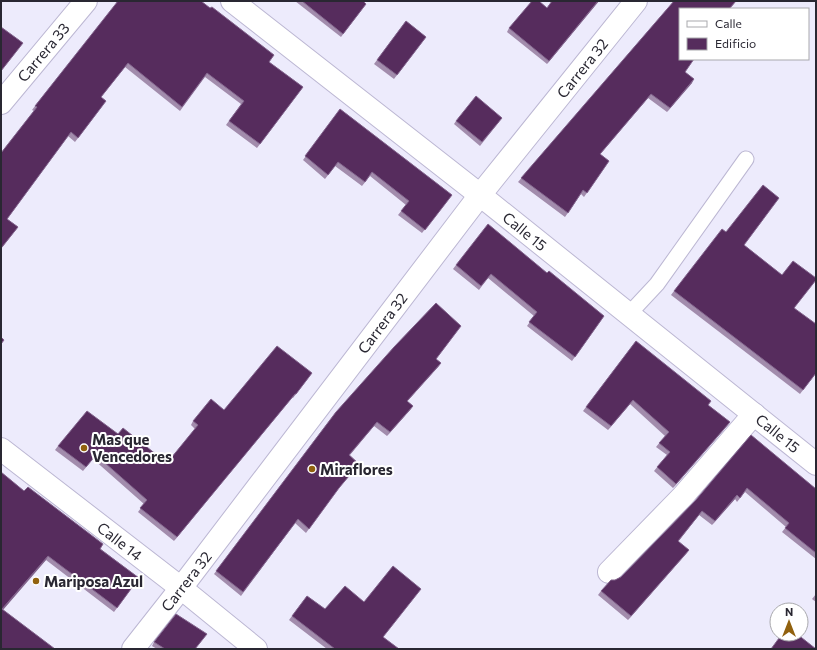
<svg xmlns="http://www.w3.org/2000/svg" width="817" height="650" font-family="Commissioner,sans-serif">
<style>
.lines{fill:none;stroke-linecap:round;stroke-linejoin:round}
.lane-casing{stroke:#bcb7d3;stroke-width:17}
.street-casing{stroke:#bcb7d3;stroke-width:24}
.lane{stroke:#fff;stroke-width:15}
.street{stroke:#fff;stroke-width:22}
.wall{fill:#a28cac}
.shaded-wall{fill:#83658d}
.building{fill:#562c5d;stroke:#83658d}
.poi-dot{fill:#91610e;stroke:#fff;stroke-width:1.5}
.labels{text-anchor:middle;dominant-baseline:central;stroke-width:4;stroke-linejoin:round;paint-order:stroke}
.street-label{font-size:15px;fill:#292732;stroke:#fff}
.poi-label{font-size:15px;font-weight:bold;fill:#292732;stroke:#fff;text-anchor:start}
</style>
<rect width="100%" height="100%" fill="#edebfc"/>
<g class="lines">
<defs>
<path id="lane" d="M629,314L657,284L746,159"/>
<g id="street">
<path d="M232,1L480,195L816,464"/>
<path d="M1,103L86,1"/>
<path d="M1,449L181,588L256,649"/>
<path d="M609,572L683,496L754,414"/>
<path d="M133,649L181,588L480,195L636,1"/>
</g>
</defs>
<!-- lane casing -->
<use href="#lane" class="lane-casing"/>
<!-- street casing -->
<use href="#street" class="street-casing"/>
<!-- lane -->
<use href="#lane" class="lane"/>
<!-- street -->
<use href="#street" class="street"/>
</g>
<!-- wall -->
<g class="wall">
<path d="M114,1H201L269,62L303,87L257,148L226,125L241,104L205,77L180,111L125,67L101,97L103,105L75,142L68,136L7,219L18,227L1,249V153L34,111L32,110L35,106L117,3Z"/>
<path d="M295,1H363L366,4L341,37Z"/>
<path d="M552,1H599L547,64L507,32L509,28L547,8Z"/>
<path d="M674,1H736L730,9H680L685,72L692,83L667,112L648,98L600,154L609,161L584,197L581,194L565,217L518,182Z"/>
<path d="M406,21L426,37L394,79L374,64Z"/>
<path d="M340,109L452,195L422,233L398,215L406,205L370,176L362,186L335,166L325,179L303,160Z"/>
<path d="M456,121L499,122L480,146L454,124Z"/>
<path d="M744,245L782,275L795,308L816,373L800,394L671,295L674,291Z"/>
<path d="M456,265L547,273L604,316L572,361L527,326L534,316L488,278L479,290L453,269Z"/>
<path d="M636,341L708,405L730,422L673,488L654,471L667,455L656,447L665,436L630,404L608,430L583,411Z"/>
<path d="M436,359L441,363L438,367L407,401L413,406L410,410L387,436L374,426L350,455L359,464L336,491L306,533L295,523L241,596L214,574L336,412Z"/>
<path d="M312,373L293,398L292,397L174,541L138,512L144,504L93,459L83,471L55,450L58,446L118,434L167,463L195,429L191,425L193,421L224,410Z"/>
<path d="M751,435L816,489V559L782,532L786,527L745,492L737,502L735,499L712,525L699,515L678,542L689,550L628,620L598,595L601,591L615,580L621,577L695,501Z"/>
<path d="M1,472L24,491L139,578L114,612L46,560L3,610L1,649Z"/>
<path d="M816,594V602L812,599Z"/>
<path d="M307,596L325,609L383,637L399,649H327L289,620Z"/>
<path d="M154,642L196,649H157L152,646Z"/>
</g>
<!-- shaded-wall -->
<g class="shaded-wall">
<path d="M598,1H599L547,64L549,61Z"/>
<path d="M694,79L692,83L667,112L670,108Z"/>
<path d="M651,94L648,98L597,158L600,154Z"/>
<path d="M441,363L438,367L404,405L407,401Z"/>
<path d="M295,394L292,397L174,541L177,537Z"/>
<path d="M633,400L630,404L608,430L611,426Z"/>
<path d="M413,406L410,410L387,436L390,432Z"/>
<path d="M730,422L727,426L673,488L676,484Z"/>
<path d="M737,495L735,499L712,525L715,521Z"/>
<path d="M689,550L686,554L628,620L631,616Z"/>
<path d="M48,556L46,560L1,612L2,609Z"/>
</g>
<!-- building -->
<g class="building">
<path d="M118,1H201L210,8L212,7L274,55L269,62L303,87L260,144L229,121L244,101L207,73L182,107L128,63L101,97L106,101L78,138L71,132L7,219L18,227L2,247L1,246V153L37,107L35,106Z"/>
<path d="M302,1H363L366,4L343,34Z"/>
<path d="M532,1H539L547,8L552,1H598L549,61L509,28Z"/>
<path d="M674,1H736L729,9H680V59H694L685,72L694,79L670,108L651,94L600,154L609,161L587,193L583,190L568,213L521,178Z"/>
<path d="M406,21L426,37L397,75L377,60Z"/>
<path d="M1,27L23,43L1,71Z"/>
<path d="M476,96L502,118L482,142L456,121Z"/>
<path d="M340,109L452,195L425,230L401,211L409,201L372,172L365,182L338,162L328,175L305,156Z"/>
<path d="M763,185L779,198L744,245L782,275L793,261L816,278V280L794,308L816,324V373L803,390L674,291L722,229L726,232Z"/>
<path d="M488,224L547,273L549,271L604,316L575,357L529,322L537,312L491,274L481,286L456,265Z"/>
<path d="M436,303L461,326L436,359L441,363L407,401L413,406L390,432L377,422L349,455L359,464L339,488L309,529L298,519L243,592L216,571L336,412L394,347Z"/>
<path d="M1,337L4,340L1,344Z"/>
<path d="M636,341L711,401L708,405L730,422L676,484L657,467L670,452L659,443L669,432L633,400L611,426L586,407Z"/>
<path d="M277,346L312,373L296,394H295L177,537L140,508L147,500L96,455L86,467L58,446L87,411L118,434L123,428L167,463L198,425L193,421L211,399L224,410Z"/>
<path d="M751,435L816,489V553L785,528L789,523L747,488L740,498L737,495L715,521L702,511L678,541L689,550L631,616L601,591L611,580H615L621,577L695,501Z"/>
<path d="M1,472L24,491L28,487L103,544L100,549L139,578L117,608L48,556L2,609L55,649H1Z"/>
<path d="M393,566L421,589L383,637L399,649H335L292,616L307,596L325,609L345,586L364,602Z"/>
<path d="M176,614L207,634L195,649H165L154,642Z"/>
<path d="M782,634H797L816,649H771Z"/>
</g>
<!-- markers -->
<g class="poi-dot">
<circle cx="84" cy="448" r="4"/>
<circle cx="312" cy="469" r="4"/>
<circle cx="36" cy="581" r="4"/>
</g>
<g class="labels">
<!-- street labels -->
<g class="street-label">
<text transform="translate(43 52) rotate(-50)">Carrera 33</text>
<text transform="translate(582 68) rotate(-51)">Carrera 32</text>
<text transform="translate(525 231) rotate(39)">Calle 15</text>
<text transform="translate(382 323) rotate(-53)">Carrera 32</text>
<text transform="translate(778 433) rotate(39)">Calle 15</text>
<text transform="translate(120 541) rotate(38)">Calle 14</text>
<text transform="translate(186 581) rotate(-52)">Carrera 32</text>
</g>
<!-- poi labels -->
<g class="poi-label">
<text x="92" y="439">Mas que<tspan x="92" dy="17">Vencedores</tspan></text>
<text x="320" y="469">Miraflores</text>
<text x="44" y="581">Mariposa Azul</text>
</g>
</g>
<!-- border -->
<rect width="817" height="650" fill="none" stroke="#292732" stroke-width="4"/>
<!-- legend -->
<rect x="679" y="8" width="130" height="52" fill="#ffffff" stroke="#a9a9ad"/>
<rect x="687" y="21" width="20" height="6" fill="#ffffff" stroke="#a9a9ad"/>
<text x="715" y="28" font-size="12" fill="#292732">Calle</text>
<rect x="687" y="38" width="20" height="12" fill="#562c5d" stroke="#a9a9ad"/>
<text x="715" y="48" font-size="12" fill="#292732">Edificio</text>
<!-- north arrow -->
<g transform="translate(789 622)"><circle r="19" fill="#ffffff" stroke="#a9a9ad"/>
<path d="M0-3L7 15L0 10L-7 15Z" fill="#91610e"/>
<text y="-6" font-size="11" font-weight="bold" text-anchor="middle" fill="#292732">N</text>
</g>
</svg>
